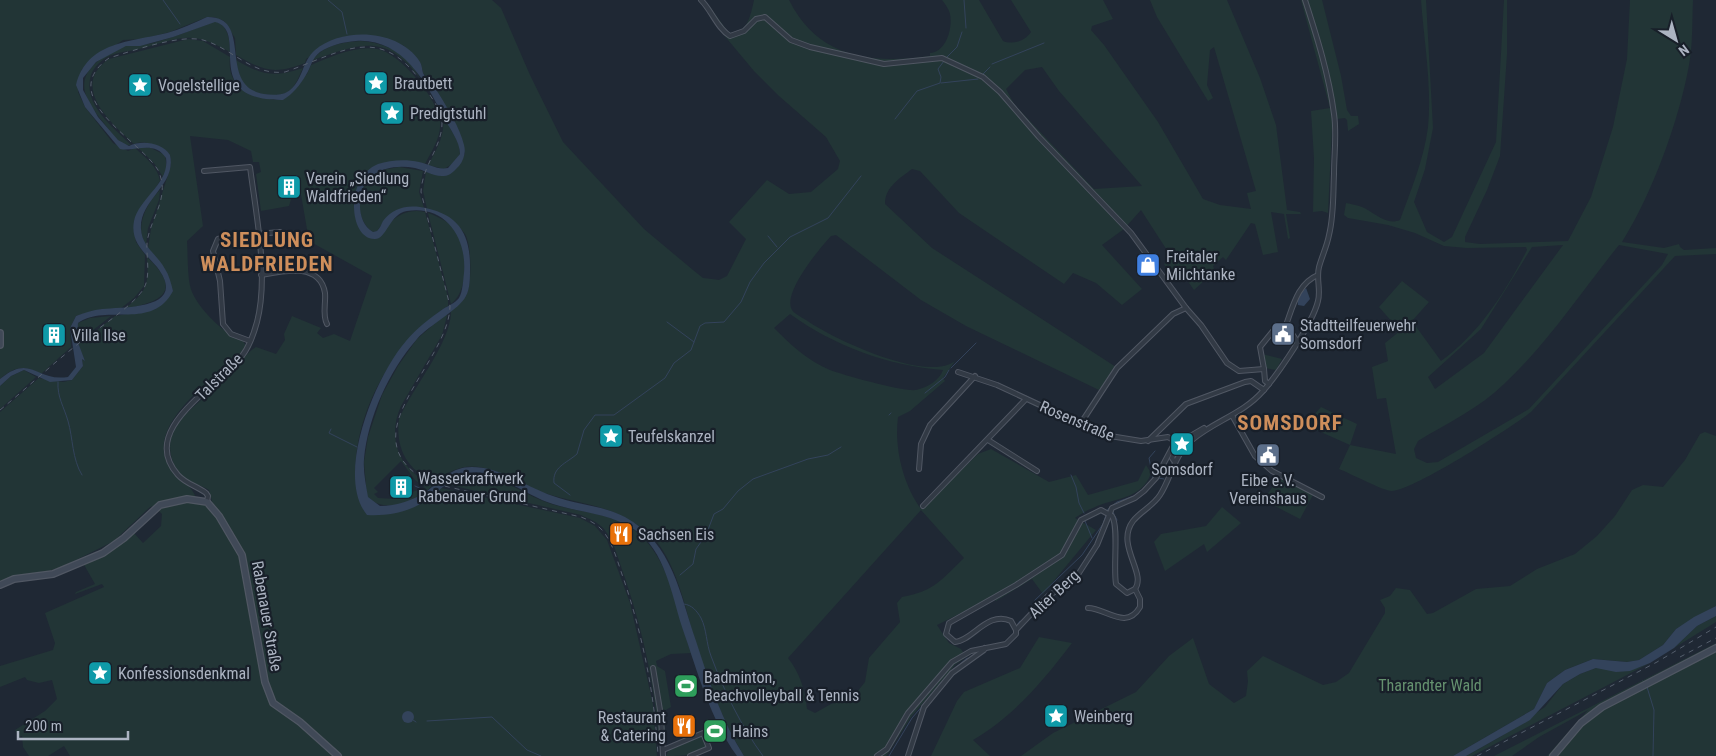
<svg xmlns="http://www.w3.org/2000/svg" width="1716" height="756" font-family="'Roboto Condensed',sans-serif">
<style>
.green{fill:#223536;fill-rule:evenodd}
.water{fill:#33435b}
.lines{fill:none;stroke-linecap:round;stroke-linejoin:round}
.stream{stroke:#33435b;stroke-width:1}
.street-casing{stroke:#505763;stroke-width:6}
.secondary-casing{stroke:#505763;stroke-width:8}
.street{stroke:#323a45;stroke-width:4}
.secondary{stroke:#404957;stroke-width:5.5}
.rail{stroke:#545e6c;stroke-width:1;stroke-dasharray:5 5;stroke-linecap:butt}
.labels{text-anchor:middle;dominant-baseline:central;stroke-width:4.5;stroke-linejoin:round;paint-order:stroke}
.poi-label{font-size:16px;fill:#acb4c2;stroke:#181f29;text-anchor:start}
.street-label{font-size:16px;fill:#acb4c2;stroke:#181f29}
.park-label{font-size:16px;fill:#65916f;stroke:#181f29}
.district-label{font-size:21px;font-weight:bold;letter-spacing:1px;fill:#ce8e5b;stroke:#181f29}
</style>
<rect width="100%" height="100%" fill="#1f2834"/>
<!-- green -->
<g class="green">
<path d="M0,0H492L501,8L530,75L563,142L644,229L693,270L703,278L712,279L719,280L727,276L746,239L729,222L767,180L789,194L811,192L838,169L840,161L826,137L779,96L754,71L723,34L708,11L698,0H703L707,3L729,33C747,36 751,14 754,0H789C819,59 871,64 930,56V53C946,52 953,28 950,14C949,9 945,4 942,0H979L1003,41C1013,45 1025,41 1031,32L1011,0H1103L1113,19L1092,26L1091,30L1104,45L1158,122L1203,199L1220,205L1251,209L1247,193L1256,191L1214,47L1210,50L1207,85L1213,98L1208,101L1157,17L1150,0H1227L1260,78L1276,125L1287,210L1300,212L1301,214H1286L1290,238L1288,239L1284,214L1271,212L1278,252L1263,255L1255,224L1251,223L1226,260L1223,257L1213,266L1215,271L1194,290L1182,273L1173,279L1164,264L1172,258L1141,210L1124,229L1102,245L1142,289L1122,305L1096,283L1073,273L1064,284L959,213L920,171L912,169C899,179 885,187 885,204L932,248L1116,367L1099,390L966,326L921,300L836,235L831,236C819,249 785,290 791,308C793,314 804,318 809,322C836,340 927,383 955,361L943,378L945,381L910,411L898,417C894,448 903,484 921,509L978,454L991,449L1049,482L1076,475L1088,495L1138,481L1146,465L1151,473C1142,500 1115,497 1093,508C1087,510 1081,514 1075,518L1096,530L1043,594L1032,579L996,601L993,597L937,625L949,643L961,649L966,657L955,665L911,717L886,756H744C721,719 706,676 693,634C685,605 676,566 657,542C650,533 638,525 627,519C599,502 563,502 534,489C499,474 471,451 436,482C408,472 395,449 399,419C412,388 452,342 451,310C457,306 462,302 466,296C472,285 472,246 465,234C457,222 440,213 427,209L423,191L426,172L445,176L465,154L439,94L423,73L421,64L403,45L350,37L338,38L306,59L305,63C274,75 264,71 236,55L235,38L224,21L214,17H207L170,32L142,39L123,40L82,69L78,92L85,107L113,143L128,151L135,148C145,157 158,167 160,181L134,221L136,242L145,255L144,286L134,298L120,309H102L76,316L70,328L71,347L41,374C23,365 16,366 0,379ZM1042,67L1059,91L1142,186L1094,189L1014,104L1006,89L1025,70ZM790,314C834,346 889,366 943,370C939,381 928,387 916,390C904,392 843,375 830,370C808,361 791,345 774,328ZM921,510L964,558C941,580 935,591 902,597L897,603L900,622L869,658L865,682L853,697L831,704L815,713L807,709C805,690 800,673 788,658Z"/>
<path d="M1301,0H1322L1341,76L1347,110L1351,116H1358L1359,124L1348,131L1347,120L1345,118L1337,119L1338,128L1332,129L1328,213L1322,211L1313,212L1314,158L1311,111L1330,108Z"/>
<path d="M1421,0H1426L1433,128L1425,169L1414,202L1427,232L1444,242L1452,237L1496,142L1504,0H1507V54L1500,156L1487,190L1465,237V242L1480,244L1568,241L1591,197L1613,127L1627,59L1630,0H1693C1692,21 1693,44 1689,65C1679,121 1652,194 1622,242L1664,248L1679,244L1680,247L1684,250L1716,248V254L1675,256L1531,412C1511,428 1412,491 1392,491C1383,491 1350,473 1339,469L1350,445L1305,425L1321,407L1357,424L1350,445L1396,454L1386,398L1377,399L1372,367L1388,361L1385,343L1400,331L1379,307L1402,281L1429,302L1412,321L1441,361C1479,334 1506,291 1527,250L1526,247L1467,248L1444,246L1415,233L1388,225L1348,218L1344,215L1346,203C1351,204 1357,205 1362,207C1374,212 1386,226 1400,220C1411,190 1424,159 1428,127C1432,86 1424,41 1421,0ZM1563,245L1484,353L1435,389L1428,377L1481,329L1532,247ZM1619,245L1668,254L1662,265L1529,409L1438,462L1427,463L1416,458L1414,449L1418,441C1447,423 1480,408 1504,384C1548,343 1581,292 1619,245Z"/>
<path d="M215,21C228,25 230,40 230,52C190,29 181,38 139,49C129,51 119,52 109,56C101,60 94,67 91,75C82,104 113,127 131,145C119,147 110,130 103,122C84,99 73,78 102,58C108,53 119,47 126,46C136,45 144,45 153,43C174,37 195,29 215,21Z"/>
<path d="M188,39L203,41L230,57C226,90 255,100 283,100L307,74L311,65C330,57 356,45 377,49C400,53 438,99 440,121C442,136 431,152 425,164L418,162L379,164L358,182C358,202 350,232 375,239C390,223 400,207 425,212L448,297V306C396,338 353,413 356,475C357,490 358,504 368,515L422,503L441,488L580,518L595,526L607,540L630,603L653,704L657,756H341L303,722L278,706L270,696L246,566L213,505L209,490C201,485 192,484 185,478C177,472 173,465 171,455C164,425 196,406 215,388C225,379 247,352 256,347L276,354L285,340L284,334L292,316L321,328L317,333L323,338L334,334L350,341L372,276L309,241L298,177L289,206L261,211L256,174L261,172L259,162H253L251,151L228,140L190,136L203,226L187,241C188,255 187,281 192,292C199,309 226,336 243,341L246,346C240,357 232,360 225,366C203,387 155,423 165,457C171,478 190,480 196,498L150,507L114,541L62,567L45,572L18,575L0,582V412L39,378L63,382L72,380L83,366L82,359L85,361L78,345L115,316L156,309L173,291L148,248L151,229L171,165L170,155C160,147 147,139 134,144C111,123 69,86 109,59Z"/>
<path d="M361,41C389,43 408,55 421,80C387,33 362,43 313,60C323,45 344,42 361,41Z"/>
<path d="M236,60C262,75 273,78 303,68C299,76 296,86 289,91C280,98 256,95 247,88C240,82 236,69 236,60Z"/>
<path d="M442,113L459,144L460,154L454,163L444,169L428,165C437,149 447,132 442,113Z"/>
<path d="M137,147L151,148L165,155L167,168L163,177L154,163Z"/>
<path d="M399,167L423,171L419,192L424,208L405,207L382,224L377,231L373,232C357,222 355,194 367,179C375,170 388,169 399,167Z"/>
<path d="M160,190L159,200L148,228L146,245C134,228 147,202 160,190Z"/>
<path d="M428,213C439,217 452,223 458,233C468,251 469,290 451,304Z"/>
<path d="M147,257C184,292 161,302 124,309C147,292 149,285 147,257Z"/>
<path d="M448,312L442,335L401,406C386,439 400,471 433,485C417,501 386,515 367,497L364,462L368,437L382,395L398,366L417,339ZM401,461L415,480L425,487L395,499L378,498L374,494L378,492L374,488Z"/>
<path d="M111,316L78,342L76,328L78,323L90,318Z"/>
<path d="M1262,354L1282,359L1276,370L1265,368Z"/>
<path d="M24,370L36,377L0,409V386L11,376Z"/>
<path d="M1705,432L1716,436V606L1676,629L1663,645L1639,660L1627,662L1593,659L1565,670L1547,683L1534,709L1453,756H1021L1053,733L1136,692L1169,656L1193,638L1209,684L1234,703L1246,696L1248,681L1247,671L1263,656L1323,685L1336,682L1349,673L1385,613V608L1380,600L1390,596L1396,588L1410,590L1427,614L1433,613L1476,589L1510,586L1537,569L1575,554L1597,536L1615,516L1632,490L1643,485L1663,487L1685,460L1700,434Z"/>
<path d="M469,473C498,473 517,491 543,501C566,510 591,511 614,519C668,539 675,605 691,653L671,654L656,661L657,666L665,671L671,707L664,711L666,742H659C655,686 643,632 625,578C619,562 615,543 604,529C598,522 589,519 581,515L446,484L455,477Z"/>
<path d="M1279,478L1313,495L1300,519L1263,500Z"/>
<path d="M185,501L204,504L214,512L239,553L268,699L335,756H70L64,746L48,756H29L23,747L22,736L19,737L15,730L45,711L57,699L52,680L39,683L27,680L25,677L0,687V666L53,650L55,643L45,613L104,587L102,584L75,594L76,592L95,584L83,563L111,550L133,532L143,543L161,526L162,514L157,509Z"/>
<path d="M1222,507L1241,523L1207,552L1204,544L1165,571L1154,542L1161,534L1206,526Z"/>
<path d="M1716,616V622L1674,648L1697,626Z"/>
<path d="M1039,637L1072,643C1043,681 1015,715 973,740L990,756H931L957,701L964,692L1020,668Z"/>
<path d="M1716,643V756H1547L1588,710L1539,737L1512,756H1494Z"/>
<path d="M1650,663L1472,756H1466L1500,737L1545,707L1563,684L1580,674L1596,668H1637Z"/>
<path d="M700,735L703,737L707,746C697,756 679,756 666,756L669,750Z"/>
</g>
<!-- water -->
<g class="water">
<path d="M207,17C255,16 216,86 264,94C272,95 283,96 290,90C303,80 302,61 315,50C344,26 400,30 420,62C422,65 422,70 423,73C427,81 435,87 439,94C448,109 460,128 464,145C466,152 464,160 459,166C455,170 450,176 444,176C433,177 425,170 415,168C386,163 359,174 360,206C360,216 364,227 373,232L377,231C380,228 381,225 383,221C392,209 405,205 420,207C458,213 471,233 470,270C470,278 470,289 466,296C459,310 429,325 417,339C389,371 368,417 364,459C363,472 366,485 368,497L380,506C396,506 414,500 427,491C442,480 451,467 472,467C501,467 526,487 553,496C577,505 602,505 625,517C673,543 680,595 696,641C709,681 722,721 744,756H737C710,719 697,670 682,627C672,596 665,550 635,530C610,513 581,513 553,504C532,498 502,476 484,473C457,468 443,490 422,503C405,513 387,516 367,515C334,475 376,375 406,341C417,328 430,318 443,309C448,306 455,303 459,298C463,291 463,280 464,273C467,238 446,205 407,211C389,214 387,239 375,239C349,240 344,178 378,164C390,160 406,159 419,162C429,164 437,170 448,168L460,154C460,141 449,128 443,116C425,80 401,38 356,41C343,42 331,45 320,52C312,58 311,67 306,75C300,85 293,94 283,100C198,101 251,31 215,22L173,37L140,46H126L96,62L83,78V90L98,117L118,140L129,146C141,140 162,142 170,155C177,185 139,200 141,229C142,247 157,254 165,269C169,275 171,283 173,291C152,331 107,303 78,323L77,340L85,361L82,359L83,366L72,380L50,382L24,370L11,376L0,386V379C32,353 35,382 68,377L76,367L70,328L76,316C84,313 93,310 102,309C127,307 189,309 157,267C145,253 130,242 134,221C139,198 170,183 166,158C154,140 136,152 120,149L85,107L76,85C87,41 131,42 167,33C181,29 194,23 207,17Z"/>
<path d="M1306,288L1310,299L1304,306L1298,305L1297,297Z"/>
<path d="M1716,606V616L1697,626L1674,648L1650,663L1630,671L1616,672L1596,668L1580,674L1563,684L1530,720L1466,756H1453L1534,709L1547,683L1565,670L1593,659L1627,662L1639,660L1663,645L1676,629L1694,617Z"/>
<circle cx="408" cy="717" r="6"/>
</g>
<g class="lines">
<!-- stream -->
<g class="stream">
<path d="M163,0L180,24"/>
<path d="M328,0L342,12L347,34"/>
<path d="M964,0L966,28"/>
<path d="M947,57L957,47L962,32"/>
<path d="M992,64L1044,43"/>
<path d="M982,75L990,67"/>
<path d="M941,83L978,79"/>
<path d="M895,119L917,91L940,83L941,77L938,69L944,61"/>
<path d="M768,236L777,247"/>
<path d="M667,322L694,342"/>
<path d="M951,368L976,343"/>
<path d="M58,382C57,397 64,407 68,421C73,438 72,459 82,475"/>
<path d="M925,393L945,377L949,370"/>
<path d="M889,415L891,413"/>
<path d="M331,429L329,433L357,447"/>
<path d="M1071,475L1076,487L1079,503L1084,513"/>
<path d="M1158,478L1164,479"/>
<path d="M1148,484L1153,478L1149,458L1155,451"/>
<path d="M415,486L426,491"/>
<path d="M570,495L554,483C552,467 567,463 577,454L584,430L595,415H614L665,378L674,363L691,350L700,326L705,323L724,322L741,302L750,282L764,263L790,237L828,218L861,176"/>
<path d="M1113,512L1114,514"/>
<path d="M1115,516L1117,520"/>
<path d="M1085,521L1092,538"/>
<path d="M680,575L693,564L696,549L706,535L714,514L723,509L738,491L753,479L808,459L828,455L841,447"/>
<path d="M1033,602L1082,555L1103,524L1108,509L1117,502L1134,496L1146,487"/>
<path d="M684,604C692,605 697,611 701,618C707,630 706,643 711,656C724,691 741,726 763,756"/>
<path d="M1017,625L1020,621"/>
<path d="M952,671L967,658"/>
<path d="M1643,681L1644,682"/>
<path d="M1647,687L1654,710L1653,756"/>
<path d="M413,720L416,722"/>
<path d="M427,721L492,717L527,750L541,756"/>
<path d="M889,756L912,718L932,695"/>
</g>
<defs>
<g id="street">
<path d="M701,0C712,11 717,28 730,36L744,31L756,19L765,17L791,40L810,47L884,64L942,58L983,77L1000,92L1039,137L1131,233L1186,308L1201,325L1227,363L1239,371L1264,369L1265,381L1269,384"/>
<path d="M204,171L250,167C256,215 269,275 257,322C254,333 249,347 242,356C218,387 137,429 178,475C186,484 197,486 206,493L208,496L207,502"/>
<path d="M261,275C283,271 320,262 325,293C326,303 322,315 327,324"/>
<path d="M250,341L231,334L223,324L220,281L213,251L218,239L225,237L280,232"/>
<path d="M1297,341L1286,325C1293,306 1298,283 1318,275"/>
<path d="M1264,369L1260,347L1273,331L1286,325"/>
<path d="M958,372L997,385L1104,435L1141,441L1168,437L1178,443"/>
<path d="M1233,417L1255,456L1272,471L1322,497"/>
<path d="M1081,423L1117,368L1173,314L1186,308"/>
<path d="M988,440L1037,471"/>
<path d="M1148,441L1186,404L1245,382L1251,381L1264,390"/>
<path d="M1174,461L1172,458L1178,444"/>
<path d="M919,469L921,444L930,425L975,376"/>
<path d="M923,506L1026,399"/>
<path d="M1088,608C1106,608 1126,631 1140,607V599L1135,589"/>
<path d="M1016,630L1048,596L1068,584L1079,573L1097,545L1112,508L1135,498L1144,491L1156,478L1173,446L1204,428"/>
<path d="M653,668L661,716L663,756"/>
<path d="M663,750L703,733L709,748L690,756"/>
<path d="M877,756L887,749L908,713L952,662L971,651L1006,644L1016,634V630L1011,621C988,610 972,641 955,642L946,634L949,623L1016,585L1062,555L1081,520L1101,510L1112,516C1119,527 1113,567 1116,584L1127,593L1135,589C1147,573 1115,545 1133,521C1141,511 1153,506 1160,495C1172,476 1174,455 1192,440C1214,421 1243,414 1263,391C1278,374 1313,323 1318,301C1321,290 1316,278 1319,267C1322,256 1327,246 1329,235C1334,215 1333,195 1334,174C1334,154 1337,134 1334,114C1329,75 1317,37 1305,0"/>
<path d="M908,756L924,707L952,673L984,650L985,648"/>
</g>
<g id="secondary">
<path d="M0,333V345"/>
<path d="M0,585L14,579L53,574L103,553L124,538L160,505L187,499L207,502L219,516L242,555L265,682L273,703L300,722L338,756"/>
<path d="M1553,756L1581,723L1602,707L1716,648"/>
</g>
</defs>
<!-- street casing -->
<use href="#street" class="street-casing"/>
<!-- secondary casing -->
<use href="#secondary" class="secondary-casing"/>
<!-- street -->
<use href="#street" class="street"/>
<!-- secondary -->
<use href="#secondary" class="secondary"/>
<!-- rail -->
<g class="rail">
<path d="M0,410C26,389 51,365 78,344C94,331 135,305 144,288C151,275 146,257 147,243C149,225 161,209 162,192C163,185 161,176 158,170C140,140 54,97 109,58C132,51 180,34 203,40C232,48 252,76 285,72C340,53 380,22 422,83C429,95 442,109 442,123C442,147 422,166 421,192L450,306C449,365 342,438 431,483L581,517C589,520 597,524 603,531C614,545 618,564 624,580C643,637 655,696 658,756"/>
<path d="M1680,657L1716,638"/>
<path d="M1477,756L1657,662L1716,627"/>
</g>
</g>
<!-- icons -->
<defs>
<symbol id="sight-square" viewBox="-11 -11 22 22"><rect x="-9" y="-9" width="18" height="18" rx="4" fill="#0f9aa8" stroke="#181f29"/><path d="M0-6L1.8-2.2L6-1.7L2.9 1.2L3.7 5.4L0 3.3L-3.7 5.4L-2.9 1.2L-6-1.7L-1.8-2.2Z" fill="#fff"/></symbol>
<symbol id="building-square" viewBox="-11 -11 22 22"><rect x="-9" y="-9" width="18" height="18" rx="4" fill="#0f9aa8" stroke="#181f29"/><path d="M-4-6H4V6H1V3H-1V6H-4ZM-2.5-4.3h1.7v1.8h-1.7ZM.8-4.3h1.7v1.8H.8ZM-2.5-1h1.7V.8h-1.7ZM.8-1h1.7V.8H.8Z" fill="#fff"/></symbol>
<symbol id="shop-square" viewBox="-11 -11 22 22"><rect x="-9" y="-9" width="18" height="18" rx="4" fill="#3f7fe0" stroke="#181f29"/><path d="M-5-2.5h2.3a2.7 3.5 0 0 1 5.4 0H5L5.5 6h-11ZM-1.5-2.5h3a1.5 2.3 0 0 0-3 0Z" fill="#fff"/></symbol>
<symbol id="civic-square" viewBox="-11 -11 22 22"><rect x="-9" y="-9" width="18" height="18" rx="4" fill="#5c6f8a" stroke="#181f29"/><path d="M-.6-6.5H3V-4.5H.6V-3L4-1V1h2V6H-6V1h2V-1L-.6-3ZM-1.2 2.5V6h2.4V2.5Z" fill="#fff"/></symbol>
<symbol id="restaurant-square" viewBox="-11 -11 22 22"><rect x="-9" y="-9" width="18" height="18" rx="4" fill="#e8710a" stroke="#181f29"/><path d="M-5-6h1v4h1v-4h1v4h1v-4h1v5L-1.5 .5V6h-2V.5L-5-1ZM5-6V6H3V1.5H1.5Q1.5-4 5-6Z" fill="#fff"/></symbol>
<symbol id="stadium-square" viewBox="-11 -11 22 22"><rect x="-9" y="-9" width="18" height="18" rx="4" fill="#2e9e5b" stroke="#181f29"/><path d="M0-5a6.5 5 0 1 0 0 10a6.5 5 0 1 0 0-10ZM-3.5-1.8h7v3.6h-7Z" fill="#fff"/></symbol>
</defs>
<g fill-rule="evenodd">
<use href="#sight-square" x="362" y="69" width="28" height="28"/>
<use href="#sight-square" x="126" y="71" width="28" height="28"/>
<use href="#sight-square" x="378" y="99" width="28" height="28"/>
<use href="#building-square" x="275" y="173" width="28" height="28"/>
<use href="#shop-square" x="1134" y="251" width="28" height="28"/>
<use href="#civic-square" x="1269" y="320" width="28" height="28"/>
<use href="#building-square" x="40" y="321" width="28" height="28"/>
<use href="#sight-square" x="597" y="422" width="28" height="28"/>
<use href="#sight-square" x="1168" y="430" width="28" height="28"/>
<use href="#civic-square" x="1254" y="441" width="28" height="28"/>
<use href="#building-square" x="387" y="473" width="28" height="28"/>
<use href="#restaurant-square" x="607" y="520" width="28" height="28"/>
<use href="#sight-square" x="86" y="659" width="28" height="28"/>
<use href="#stadium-square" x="672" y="672" width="28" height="28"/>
<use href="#sight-square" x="1042" y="702" width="28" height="28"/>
<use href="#restaurant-square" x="670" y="712" width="28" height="28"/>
<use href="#stadium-square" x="701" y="717" width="28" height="28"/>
</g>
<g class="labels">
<!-- poi labels -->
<g class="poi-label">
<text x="394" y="83">Brautbett</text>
<text x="158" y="85">Vogelstellige</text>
<text x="410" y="113">Predigtstuhl</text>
<text x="306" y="178">Verein „Siedlung<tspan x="306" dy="18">Waldfrieden“</tspan></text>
<text x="1166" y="256">Freitaler<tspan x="1166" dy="18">Milchtanke</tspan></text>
<text x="1300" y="325">Stadtteilfeuerwehr<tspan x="1300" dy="18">Somsdorf</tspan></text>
<text x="72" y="335">Villa Ilse</text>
<text x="628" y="436">Teufelskanzel</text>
<text x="1182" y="469" text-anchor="middle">Somsdorf</text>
<text x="418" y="478">Wasserkraftwerk<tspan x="418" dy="18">Rabenauer Grund</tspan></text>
<text x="1268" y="480" text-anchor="middle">Eibe e.V.<tspan x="1268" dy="18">Vereinshaus</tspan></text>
<text x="638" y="534">Sachsen Eis</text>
<text x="118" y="673">Konfessionsdenkmal</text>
<text x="704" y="677">Badminton,<tspan x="704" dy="18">Beachvolleyball &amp; Tennis</tspan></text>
<text x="1074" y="716">Weinberg</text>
<text x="666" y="717" text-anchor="end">Restaurant<tspan x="666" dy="18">&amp; Catering</tspan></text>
<text x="732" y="731">Hains</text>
</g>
<!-- street labels -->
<g class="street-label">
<text transform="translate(219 377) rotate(-45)">Talstraße</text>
<text transform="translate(1077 421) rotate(23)">Rosenstraße</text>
<text transform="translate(1054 594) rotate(-43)">Alter Berg</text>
<text transform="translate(267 616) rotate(80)">Rabenauer Straße</text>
</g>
<!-- park labels -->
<g class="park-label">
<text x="1430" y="685">Tharandter Wald</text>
</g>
<!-- district labels -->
<g class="district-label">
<text x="267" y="240">SIEDLUNG<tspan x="267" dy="24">WALDFRIEDEN</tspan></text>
<text x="1290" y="423">SOMSDORF</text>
</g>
</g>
<!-- north arrow -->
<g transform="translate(1676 40) rotate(143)" stroke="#181f29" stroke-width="4" paint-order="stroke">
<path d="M0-4L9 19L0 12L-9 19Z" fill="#acb4c2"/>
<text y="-8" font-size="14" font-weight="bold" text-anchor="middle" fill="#acb4c2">N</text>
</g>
<!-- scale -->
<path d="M18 731v8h110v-8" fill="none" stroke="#acb4c2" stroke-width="2.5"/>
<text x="25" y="731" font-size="15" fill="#acb4c2" stroke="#181f29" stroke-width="4" paint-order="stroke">200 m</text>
</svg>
